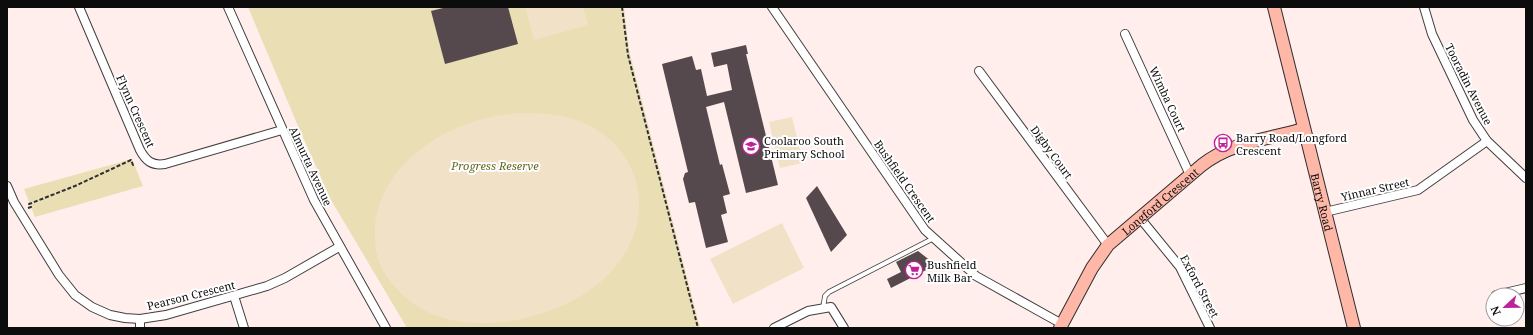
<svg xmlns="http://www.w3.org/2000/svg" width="1533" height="335" font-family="'Noto Serif',serif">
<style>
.green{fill:#eadeb5}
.pitch{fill:#f1e2c7}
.building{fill:#55494d}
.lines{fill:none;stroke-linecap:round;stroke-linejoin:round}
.lane-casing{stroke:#3f3f3f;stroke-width:5.5}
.street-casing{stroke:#3f3f3f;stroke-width:10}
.secondary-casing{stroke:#2e2e2e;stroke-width:14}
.path{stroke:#2e2e2e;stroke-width:2;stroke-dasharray:4 2;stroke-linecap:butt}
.lane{stroke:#fff;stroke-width:4}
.street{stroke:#fff;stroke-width:8}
.secondary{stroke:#ffb7a7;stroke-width:12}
.labels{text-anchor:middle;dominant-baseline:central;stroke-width:4;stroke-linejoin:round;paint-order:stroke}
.street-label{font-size:11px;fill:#0c0c0c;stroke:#fff}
.poi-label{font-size:11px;fill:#0c0c0c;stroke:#fff;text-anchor:start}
.park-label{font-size:11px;font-style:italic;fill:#5f651c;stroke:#fff}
</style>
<rect width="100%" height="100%" fill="#ffeeec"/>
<!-- green -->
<g class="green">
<path d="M248,7H624L629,50L700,328H407L331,200L298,126Z"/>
<path d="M132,159L143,186L35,217L24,189Z"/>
</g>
<!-- pitch -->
<g class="pitch">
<path d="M525,7H583L588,25L534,40Z"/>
<path d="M520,113C542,113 566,114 586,124C633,146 652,197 630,244C605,298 532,325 477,323C446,322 417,312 396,288C380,270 374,255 375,230C377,173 431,132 483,119C495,116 507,114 520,113Z"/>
<path d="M792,117L803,163L780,168L769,122Z"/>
<path d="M782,223L804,268L733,304L710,259Z"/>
</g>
<!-- building -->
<g class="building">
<path d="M447,7H508L518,44L445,64L431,11Z"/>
<path d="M746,45L748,54H746L778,185L746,193L724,102L706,107L720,165L722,164L730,194L723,196L727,213L721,215L728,242L706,248L695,202L689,203L683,179L685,173L688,172L662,64L692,56L696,70L701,69L707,96L732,90L727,64L714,67L711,53Z"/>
<path d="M817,186L847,235L831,252L806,198Z"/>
<path d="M918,251L936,265L891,288L887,279L901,272L896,262Z"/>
</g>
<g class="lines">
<defs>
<path id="lane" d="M823,308L825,296L829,292L934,238"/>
<g id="street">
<path d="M79,7L140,150C146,161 152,166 165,164L282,130"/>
<path d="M228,7L314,200L386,328"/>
<path d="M772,7L925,230L976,276L1062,324"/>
<path d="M1424,7L1432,34L1473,120L1487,141L1526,178"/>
<path d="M1125,34L1190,175"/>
<path d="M979,71L1108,245"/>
<path d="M7,186L14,202L59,275L75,295L92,307L110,315L125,318L140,319L166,315L267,286L285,278L339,247"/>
<path d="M1325,212L1418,190L1487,141"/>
<path d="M1140,218L1180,267L1210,328"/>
<path d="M1496,295L1526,288"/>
<path d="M234,296L244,328"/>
<path d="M140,328V319"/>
<path d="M774,328L808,311L831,307L844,328"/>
</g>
<g id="secondary">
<path id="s1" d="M1274,7L1354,328"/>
<path id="s2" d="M1060,328L1092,268L1108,245L1202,165C1231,142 1269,139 1304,129"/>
</g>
</defs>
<!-- lane casing -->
<use href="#lane" class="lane-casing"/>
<!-- street casing -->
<use href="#street" class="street-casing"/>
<!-- secondary casing -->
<use href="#secondary" class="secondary-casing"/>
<!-- path -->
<g class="path">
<path d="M622,7L628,55L698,328"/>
<path d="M28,208L31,207L29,204L75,186L131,160L133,165L135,164"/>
</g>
<!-- lane -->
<use href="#lane" class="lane"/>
<!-- street -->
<use href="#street" class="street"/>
<!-- secondary -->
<use href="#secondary" class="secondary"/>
</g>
<!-- icons -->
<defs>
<symbol id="bus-ring" viewBox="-11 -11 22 22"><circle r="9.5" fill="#fff" stroke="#bf2298" stroke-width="1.5"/><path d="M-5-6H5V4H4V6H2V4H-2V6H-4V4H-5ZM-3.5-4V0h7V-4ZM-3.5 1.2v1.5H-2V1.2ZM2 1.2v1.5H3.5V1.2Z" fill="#bf2298"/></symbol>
<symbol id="school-ring" viewBox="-11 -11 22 22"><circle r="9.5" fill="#fff" stroke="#bf2298" stroke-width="1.5"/><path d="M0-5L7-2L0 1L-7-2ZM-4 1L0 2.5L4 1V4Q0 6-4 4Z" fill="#bf2298"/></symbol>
<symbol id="supermarket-ring" viewBox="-11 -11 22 22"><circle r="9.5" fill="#fff" stroke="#bf2298" stroke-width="1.5"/><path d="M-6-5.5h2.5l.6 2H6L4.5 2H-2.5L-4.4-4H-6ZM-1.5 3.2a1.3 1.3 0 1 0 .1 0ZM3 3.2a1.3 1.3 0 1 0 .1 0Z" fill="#bf2298"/></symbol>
</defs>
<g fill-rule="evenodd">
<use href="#bus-ring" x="1213" y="133" width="20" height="20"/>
<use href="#school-ring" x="741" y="136" width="20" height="20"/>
<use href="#supermarket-ring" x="904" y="260" width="20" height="20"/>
</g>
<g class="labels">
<!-- street labels -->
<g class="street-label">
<text transform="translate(1469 84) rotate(63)">Tooradin Avenue</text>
<text transform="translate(1168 99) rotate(65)">Wimba Court</text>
<text transform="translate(136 111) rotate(66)">Flynn Crescent</text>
<text transform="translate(1052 152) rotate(54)">Digby Court</text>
<text transform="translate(311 166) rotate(65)">Almurta Avenue</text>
<text transform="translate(905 181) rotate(55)">Bushfield Crescent</text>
<text transform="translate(1375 189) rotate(-13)">Yinnar Street</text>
<text stroke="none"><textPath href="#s2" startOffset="164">Longford Crescent</textPath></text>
<text stroke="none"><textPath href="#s1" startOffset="201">Barry Road</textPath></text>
<text transform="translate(1200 286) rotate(62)">Exford Street</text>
<text transform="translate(191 295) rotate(-14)">Pearson Crescent</text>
</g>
<!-- poi labels -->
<g class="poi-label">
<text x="1236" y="137">Barry Road/Longford<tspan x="1236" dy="13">Crescent</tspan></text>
<text x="764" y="140">Coolaroo South<tspan x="764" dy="13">Primary School</tspan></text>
<text x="927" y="264">Bushfield<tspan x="927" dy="13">Milk Bar</tspan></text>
</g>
<!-- park labels -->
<g class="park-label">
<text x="495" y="165">Progress Reserve</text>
</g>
</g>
<!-- border -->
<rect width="1533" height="335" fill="none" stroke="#0c0c0c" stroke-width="16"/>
<!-- north arrow -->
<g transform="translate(1505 307) rotate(248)"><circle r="19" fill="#ffffff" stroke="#9e9e9e"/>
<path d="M0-3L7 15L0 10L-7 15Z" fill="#bf2298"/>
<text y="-6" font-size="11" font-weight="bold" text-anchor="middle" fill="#0c0c0c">N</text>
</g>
</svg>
